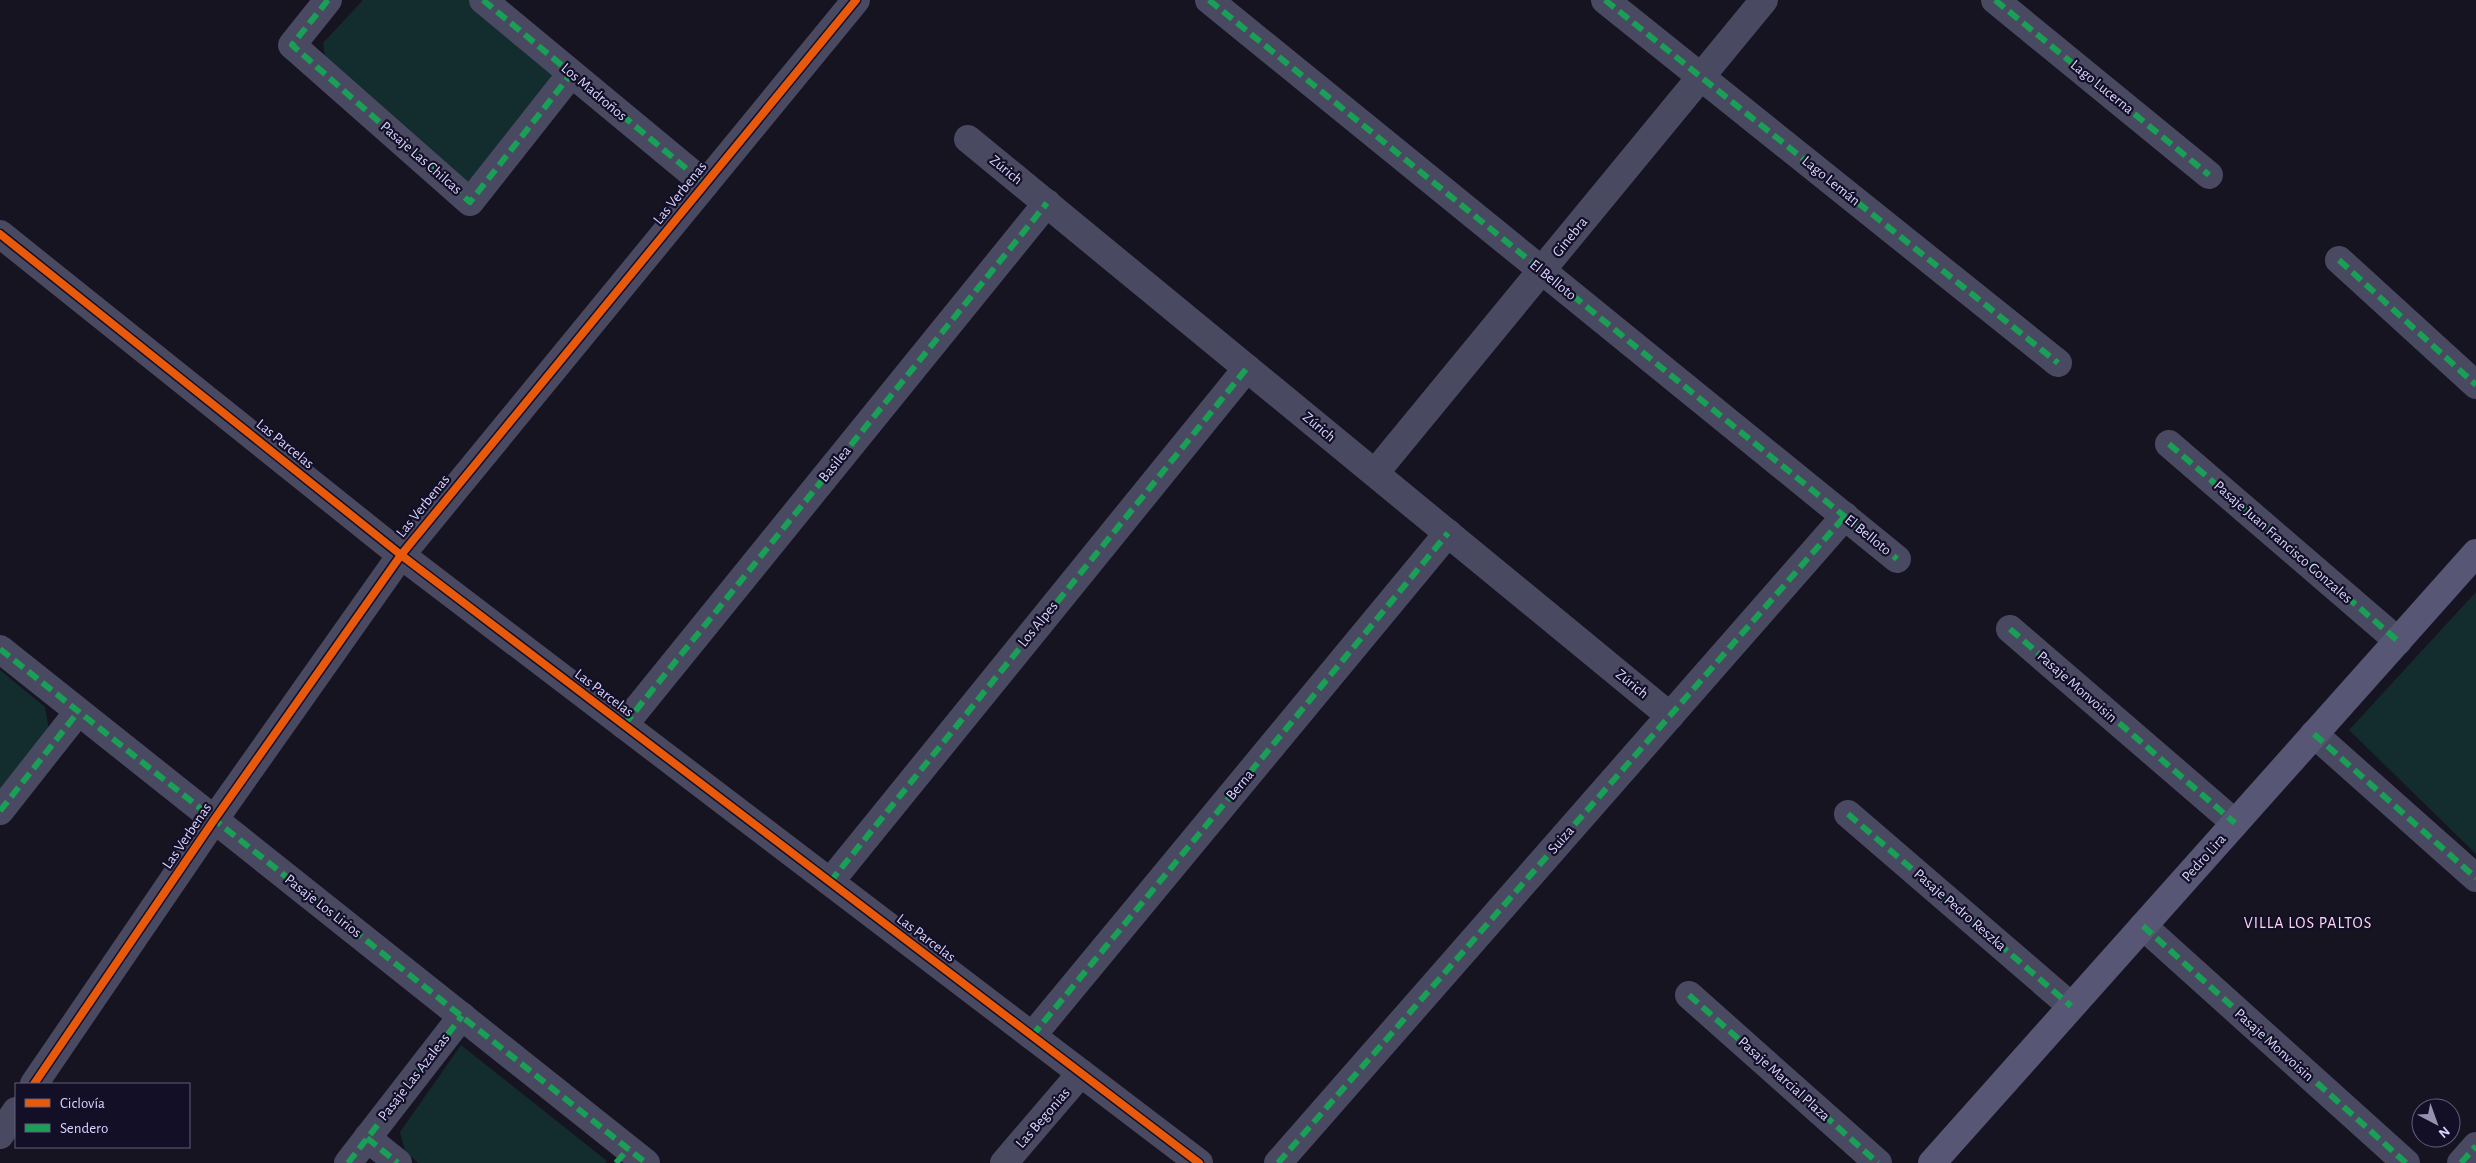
<svg xmlns="http://www.w3.org/2000/svg" width="2476" height="1163" font-family="'Alegreya Sans',sans-serif">
<style>
.green{fill:#132c2d}
.lines{fill:none;stroke-linecap:round;stroke-linejoin:round}
.street{stroke:#4a4962;stroke-width:28}
.secondary{stroke:#575674;stroke-width:28}
.quiet{stroke:#1a9f57;stroke-width:6;stroke-dasharray:12 6;stroke-linecap:butt}
.cycleway-casing{stroke:#130f26;stroke-width:11}
.cycleway{stroke:#e8590c;stroke-width:8}
.labels{text-anchor:middle;dominant-baseline:central;stroke-width:4.5;stroke-linejoin:round;paint-order:stroke}
.street-label{font-size:15px;fill:#d9d4ff;stroke:#130f26}
.neighbourhood-label{font-size:16px;letter-spacing:1px;fill:#ffd6f0;stroke:#130f26}
</style>
<rect width="100%" height="100%" fill="#161421"/>
<!-- green -->
<g class="green">
<path d="M363,0H472L550,64L555,83L474,183L453,184L328,77L323,43Z"/>
<path d="M2476,592V854L2349,730Z"/>
<path d="M0,670L45,707L49,730L0,792Z"/>
<path d="M461,1045L607,1161L605,1163H418L405,1151L400,1132Z"/>
</g>
<g class="lines">
<!-- street -->
<g class="street">
<path d="M328,0L292,45L470,202L571,74"/>
<path d="M483,0L705,184"/>
<path d="M1209,0L1897,559"/>
<path d="M1605,0L2058,363"/>
<path d="M1995,0L2209,175"/>
<path d="M968,139L1670,716"/>
<path d="M0,234L401,555L1199,1163"/>
<path d="M2339,260L2476,385"/>
<path d="M2169,444L2398,641"/>
<path d="M1375,473L1764,0"/>
<path d="M2010,629L2235,823"/>
<path d="M0,649L646,1163"/>
<path d="M624,725L1047,203"/>
<path d="M2314,734L2476,878"/>
<path d="M0,811L78,712"/>
<path d="M1848,814L2071,1006"/>
<path d="M830,882L1247,368"/>
<path d="M2143,926L2406,1163"/>
<path d="M1689,995L1878,1163"/>
<path d="M1032,1036L1448,533"/>
<path d="M34,1084L214,820L401,555L856,0"/>
<path d="M0,1135L16,1111"/>
<path d="M367,1138L398,1163"/>
<path d="M348,1163L462,1016"/>
<path d="M1004,1163L1081,1073"/>
<path d="M1278,1163L1845,516"/>
<path d="M2461,1163L2476,1146"/>
</g>
<!-- secondary -->
<path class="secondary" d="M1932,1163L2476,553"/>
<!-- quiet -->
<g class="quiet">
<path d="M328,0L292,45L470,202L571,74"/>
<path d="M483,0L705,184"/>
<path d="M1209,0L1897,559"/>
<path d="M1605,0L2058,363"/>
<path d="M1995,0L2209,175"/>
<path d="M2339,260L2476,385"/>
<path d="M2169,444L2398,641"/>
<path d="M2010,629L2235,823"/>
<path d="M0,649L646,1163"/>
<path d="M624,725L1047,203"/>
<path d="M2314,734L2476,878"/>
<path d="M0,811L78,712"/>
<path d="M1848,814L2071,1006"/>
<path d="M830,882L1247,368"/>
<path d="M2143,926L2406,1163"/>
<path d="M1689,995L1878,1163"/>
<path d="M1032,1036L1448,533"/>
<path d="M367,1138L398,1163"/>
<path d="M348,1163L462,1016"/>
<path d="M616,1163L628,1149"/>
<path d="M1278,1163L1845,516"/>
<path d="M2461,1163L2476,1146"/>
</g>
<defs>
<g id="cycleway">
<path d="M0,234L401,555L1199,1163"/>
<path d="M34,1084L214,820L401,555L856,0"/>
</g>
</defs>
<!-- cycleway casing -->
<use href="#cycleway" class="cycleway-casing"/>
<!-- cycleway -->
<use href="#cycleway" class="cycleway"/>
</g>
<g class="labels">
<!-- street labels -->
<g class="street-label">
<text transform="translate(2102 87) rotate(39)">Lago Lucerna</text>
<text transform="translate(594 92) rotate(40)">Los Madroños</text>
<text transform="translate(421 158) rotate(41)">Pasaje Las Chilcas</text>
<text transform="translate(1006 170) rotate(39)">Zúrich</text>
<text transform="translate(1831 181) rotate(39)">Lago Lemán</text>
<text transform="translate(680 193) rotate(-51)">Las Verbenas</text>
<text transform="translate(1570 237) rotate(-51)">Ginebra</text>
<text transform="translate(1553 280) rotate(39)">El Belloto</text>
<text transform="translate(1319 427) rotate(40)">Zúrich</text>
<text transform="translate(285 444) rotate(39)">Las Parcelas</text>
<text transform="translate(835 464) rotate(-51)">Basilea</text>
<text transform="translate(423 506) rotate(-51)">Las Verbenas</text>
<text transform="translate(1868 535) rotate(39)">El Belloto</text>
<text transform="translate(2283 542) rotate(41)">Pasaje Juan Francisco Gonzales</text>
<text transform="translate(1038 624) rotate(-51)">Los Alpes</text>
<text transform="translate(1632 684) rotate(39)">Zúrich</text>
<text transform="translate(2077 687) rotate(41)">Pasaje Monvoisin</text>
<text transform="translate(604 693) rotate(37)">Las Parcelas</text>
<text transform="translate(1240 785) rotate(-50)">Berna</text>
<text transform="translate(187 836) rotate(-56)">Las Verbenas</text>
<text transform="translate(1561 840) rotate(-49)">Suiza</text>
<text transform="translate(2204 858) rotate(-48)">Pedro Lira</text>
<text transform="translate(323 906) rotate(38)">Pasaje Los Lirios</text>
<text transform="translate(1960 910) rotate(41)">Pasaje Pedro Reszka</text>
<text transform="translate(926 938) rotate(37)">Las Parcelas</text>
<text transform="translate(2274 1045) rotate(42)">Pasaje Monvoisin</text>
<text transform="translate(414 1077) rotate(-52)">Pasaje Las Azaleas</text>
<text transform="translate(1784 1079) rotate(42)">Pasaje Marcial Plaza</text>
<text transform="translate(1043 1118) rotate(-49)">Las Begonias</text>
</g>
<!-- neighbourhood labels -->
<g class="neighbourhood-label">
<text x="2308" y="923">VILLA LOS PALTOS</text>
</g>
</g>
<!-- legend -->
<rect x="15" y="1083" width="175" height="65" fill="#130f26" stroke="#625e7d"/>
<rect x="25" y="1099" width="25" height="8" fill="#e8590c" stroke="#625e7d"/>
<text x="60" y="1108" font-size="15" fill="#d9d4ff">Ciclovía</text>
<rect x="25" y="1124" width="25" height="8" fill="#1a9f57" stroke="#625e7d"/>
<text x="60" y="1133" font-size="15" fill="#d9d4ff">Sendero</text>
<!-- north arrow -->
<g transform="translate(2436 1123) rotate(139)"><circle r="24" fill="#130f26" stroke="#625e7d"/>
<path d="M0-4L9 19L0 12L-9 19Z" fill="#9591b1"/>
<text y="-8" font-size="14" font-weight="bold" text-anchor="middle" fill="#d9d4ff">N</text>
</g>
</svg>
